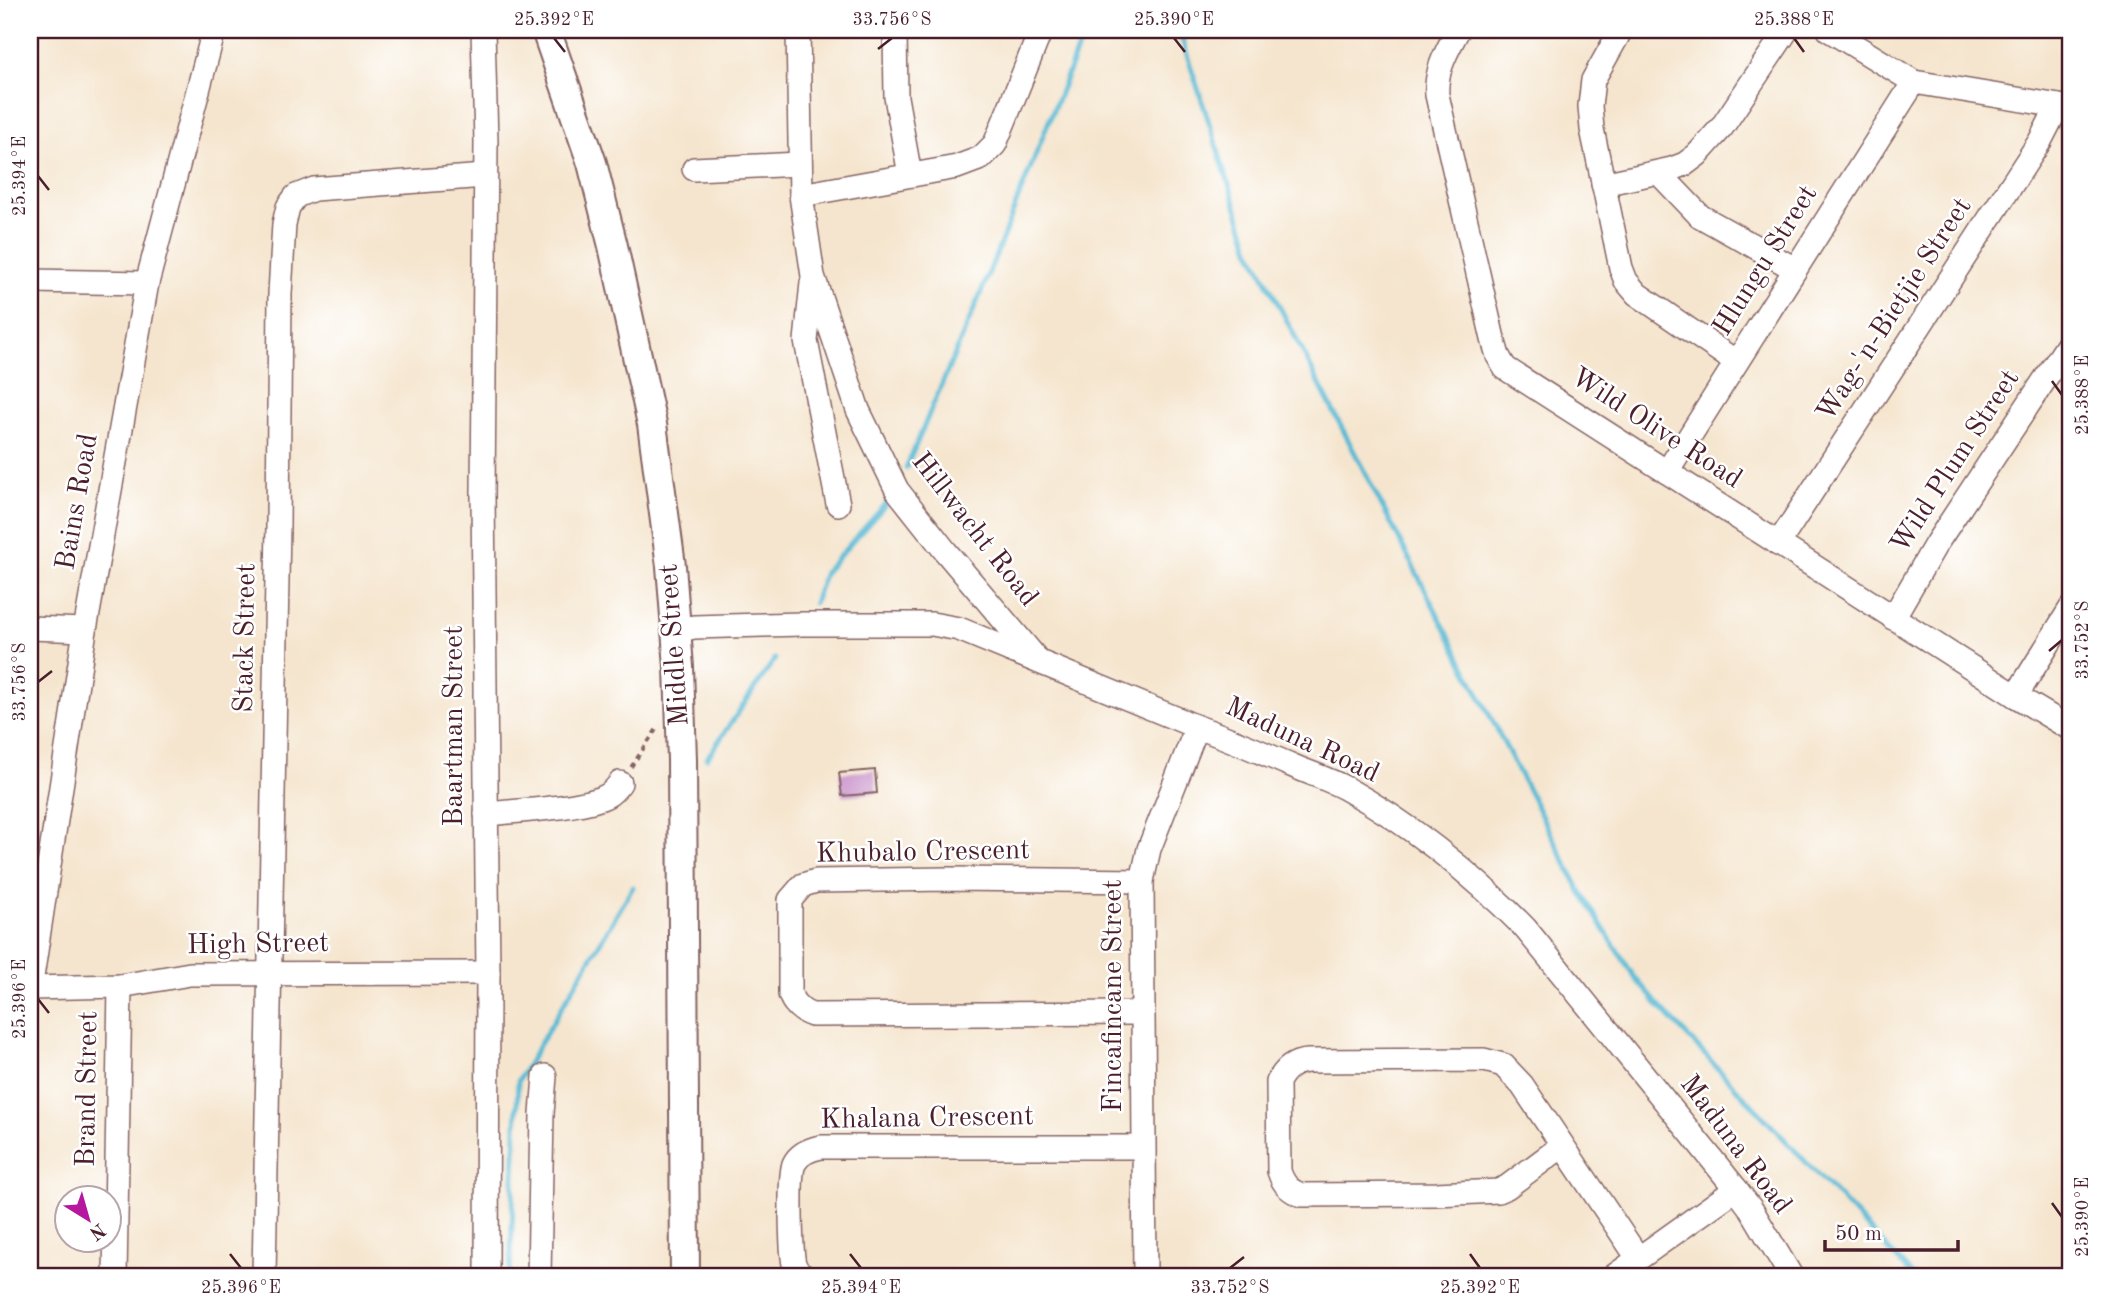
<svg xmlns="http://www.w3.org/2000/svg" width="2101" height="1306" font-family="'Old Standard TT',serif">
<style>
.lines{fill:none;stroke-linecap:round;stroke-linejoin:round}
.stream{stroke:#56b9d4;stroke-width:5}
.building{fill:#c890ca}
.minor-casing{stroke:#866464;stroke-width:26}
.major-casing{stroke:#866464;stroke-width:32}
.path{stroke:#866464;stroke-width:3.5;stroke-dasharray:5 5;stroke-linecap:butt}
.minor{stroke:#fff;stroke-width:23}
.major{stroke:#fff;stroke-width:28}
.ticks{fill:none;stroke:#4a1f2b;stroke-width:2.5}
.labels{text-anchor:middle;dominant-baseline:central;stroke-width:5;stroke-linejoin:round;paint-order:stroke}
.street-label{font-size:28px;fill:#4a1f2b;stroke:#fff}
.neatline{fill:none;stroke:#4a1f2b;stroke-width:2.5}
.ticks-label{font-size:18px;text-anchor:middle;fill:#4a1f2b}
</style>
<rect width="100%" height="100%" fill="#fff"/>
<filter id="ink" filterUnits="userSpaceOnUse"><feTurbulence type="fractalNoise" baseFrequency=".0143" numOctaves="2"/><feDisplacementMap in="SourceGraphic" scale="14" xChannelSelector="R" yChannelSelector="G"/><feConvolveMatrix kernelMatrix="1 2 1 2 8 2 1 2 1" color-interpolation-filters="sRGB"/></filter>
<filter id="wash" filterUnits="userSpaceOnUse"><feTurbulence type="fractalNoise" baseFrequency=".00686" numOctaves="4" result="noise"/><feDisplacementMap in="SourceGraphic" scale="28" xChannelSelector="R" yChannelSelector="G"/><feGaussianBlur stdDeviation="1.57" result="paint"/><feColorMatrix in="noise" values="0 0 0 0 0 0 0 0 0 0 0 0 0 0 0 0 0 1.4 0 .05"/><feComposite in="paint" operator="in"/></filter>
<g filter="url(#wash)">
<rect width="100%" height="100%" fill="#f5e5ce"/>
<g class="lines">
<!-- stream -->
<g class="stream">
<path d="M1179,30L1250,249L1581,893L1635,978L1660,1007L1913,1276"/>
<path d="M906,468L980,295L1085,30"/>
<path d="M814,603L825,572L886,504"/>
<path d="M707,758L775,659"/>
<path d="M510,1276L518,1081L633,887"/>
</g>
</g>
<g id="blocks">
<!-- building -->
<path class="building" d="M875,770L877,793L842,796L839,773Z"/>
</g>
</g>
<g filter="url(#ink)">
<use href="#blocks" fill-opacity="0" stroke="#866464" stroke-width="2"/>
<g class="lines">
<defs>
<g id="minor">
<path d="M483,30L486,142L483,495L488,973L487,1276"/>
<path d="M798,30L801,195L813,276L858,410L897,490L946,552L1035,657"/>
<path d="M895,30L896,97L910,175"/>
<path d="M1458,30C1447,51 1435,70 1437,95L1493,339L1498,356L1505,368L2016,696L2071,729"/>
<path d="M1621,30L1593,80L1590,106L1592,129L1621,268L1626,281L1637,294L1736,362"/>
<path d="M1829,30L1914,82L2071,108"/>
<path d="M694,169L799,164"/>
<path d="M1659,173L1700,216L1795,269"/>
<path d="M1603,184L1672,169L1685,164L1697,155L1722,127L1787,30"/>
<path d="M801,195L957,167L981,158L995,144L1041,30"/>
<path d="M30,281L147,283"/>
<path d="M812,283L806,341L838,504"/>
<path d="M1667,472L1914,82"/>
<path d="M1778,544L2040,141L2058,106"/>
<path d="M1893,618L1936,544L2071,340"/>
<path d="M30,628L85,630"/>
<path d="M676,631L694,627L803,624H932L959,629L1197,727C1229,738 1260,752 1291,765C1309,773 1328,779 1345,788C1412,825 1471,873 1525,928L1736,1189L1751,1209L1791,1276"/>
<path d="M2016,696L2071,608"/>
<path d="M486,814C513,811 587,808 608,795C613,792 616,788 620,783"/>
<path d="M1142,881L948,879L816,881L803,885L790,900V994C793,1004 802,1012 812,1015L1142,1013"/>
<path d="M30,988L120,986L190,974L488,973"/>
<path d="M30,990L85,630L147,283L214,30"/>
<path d="M1562,1146L1507,1187L1498,1191L1436,1194L1303,1195C1290,1192 1283,1184 1279,1171L1278,1082C1285,1069 1293,1062 1308,1061L1484,1060L1503,1065L1522,1085L1638,1258"/>
<path d="M115,1276L120,986"/>
<path d="M264,1276L278,526L280,294L284,224L288,207L296,196L314,189L485,176"/>
<path d="M539,1276L542,1114L545,1076"/>
<path d="M804,1276C799,1273 796,1270 794,1264C791,1250 789,1175 794,1164C799,1153 811,1149 821,1147H1143"/>
<path d="M1145,1276L1142,881L1149,849L1197,727"/>
<path d="M1614,1276L1736,1189"/>
</g>
<path id="major" d="M546,30L592,163L613,246L652,424L671,566L679,667L682,760L685,1276"/>
</defs>
<!-- minor casing -->
<use href="#minor" class="minor-casing"/>
<!-- major casing -->
<use href="#major" class="major-casing"/>
<!-- path -->
<path class="path" d="M631,767L658,727"/>
<!-- minor -->
<use href="#minor" class="minor"/>
<!-- major -->
<use href="#major" class="major"/>
</g>
</g>
<!-- ticks -->
<path class="ticks" d="M554,38L565,52M1174,38L1185,52M1794,38L1804,52M878,49L892,38M38,176L49,190M2052,381L2062,395M2049,651L2062,640M38,682L52,671M38,999L49,1013M2052,1203L2062,1217M230,1254L241,1268M850,1254L861,1268M1470,1254L1480,1268M1230,1268L1244,1257"/>
<g class="labels">
<!-- street labels -->
<g class="street-label">
<text transform="translate(1766 261) rotate(-58)">Hlungu Street</text>
<text transform="translate(1895 310) rotate(-57)">Wag-'n-Bietjie Street</text>
<text transform="translate(1656 429) rotate(33)">Wild Olive Road</text>
<text transform="translate(1956 462) rotate(-57)">Wild Plum Street</text>
<text transform="translate(78 502) rotate(-80)">Bains Road</text>
<text transform="translate(974 530) rotate(52)">Hillwacht Road</text>
<text transform="translate(246 638) rotate(-89)">Stack Street</text>
<text transform="translate(675 645) rotate(-94)">Middle Street</text>
<text transform="translate(455 726) rotate(-90)">Baartman Street</text>
<text transform="translate(1302 741) rotate(25)">Maduna Road</text>
<text transform="translate(923 853) rotate(-1)">Khubalo Crescent</text>
<text transform="translate(258 945) rotate(-1)">High Street</text>
<text transform="translate(1114 996) rotate(-90)">Fincafincane Street</text>
<text transform="translate(88 1089) rotate(-89)">Brand Street</text>
<text transform="translate(927 1119) rotate(-1)">Khalana Crescent</text>
<text transform="translate(1735 1145) rotate(53)">Maduna Road</text>
</g>
</g>
<!-- margin -->
<rect width="2101" height="1306" fill="none" stroke="#fff" stroke-width="77"/>
<!-- north arrow -->
<g transform="translate(88 1219) rotate(143)"><circle r="33" fill="#ffffff" stroke="#b7a5aa" stroke-width="2"/>
<path d="M0-5L12 26L0 18L-12 26Z" fill="#b5179e"/>
<text y="-10" font-size="19" font-weight="bold" text-anchor="middle" fill="#4a1f2b">N</text>
</g>
<!-- scale -->
<path d="M1825 1240v10h133v-10" fill="none" stroke="#4a1f2b" stroke-width="3.5"/>
<text x="1835" y="1240" font-size="21" fill="#4a1f2b" stroke="#ffffff" stroke-width="5" paint-order="stroke">50 m</text>
<rect x="38" y="38" width="2024" height="1230" class="neatline"/>
<g class="ticks-label">
<text x="554" y="25">25.392°E</text>
<text x="892" y="25">33.756°S</text>
<text x="1174" y="25">25.390°E</text>
<text x="1794" y="25">25.388°E</text>
<text transform="translate(19 176) rotate(-90)" y="6">25.394°E</text>
<text transform="translate(2082 395) rotate(-90)" y="6">25.388°E</text>
<text transform="translate(2082 640) rotate(-90)" y="6">33.752°S</text>
<text transform="translate(19 682) rotate(-90)" y="6">33.756°S</text>
<text transform="translate(19 999) rotate(-90)" y="6">25.396°E</text>
<text transform="translate(2082 1217) rotate(-90)" y="6">25.390°E</text>
<text x="241" y="1293">25.396°E</text>
<text x="861" y="1293">25.394°E</text>
<text x="1230" y="1293">33.752°S</text>
<text x="1480" y="1293">25.392°E</text>
</g>
</svg>
